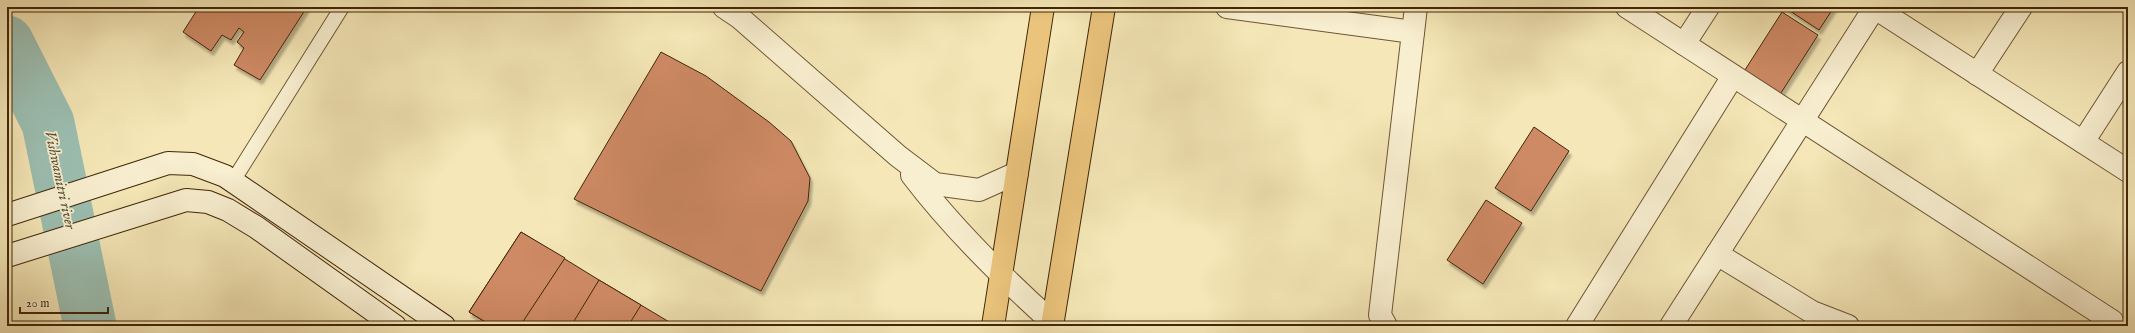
<svg xmlns="http://www.w3.org/2000/svg" width="2135" height="333" font-family="'IM FELL English',serif">
<style>
.lines{fill:none;stroke-linecap:round;stroke-linejoin:round}
.river{stroke:#9cbfb2;stroke-width:53}
.building{fill:#ce8a65;stroke:#412608;filter:url(#shadow)}
.lane-casing{stroke:#6e5634;stroke-width:16}
.street-casing{stroke:#6e5634;stroke-width:24}
.secondary-casing{stroke:#412608;stroke-width:24}
.primary-casing{stroke:#412608;stroke-width:24}
.lane{stroke:#f8efd0;stroke-width:14}
.street{stroke:#f8efd0;stroke-width:22}
.secondary{stroke:#f8efd0;stroke-width:22}
.primary{stroke:#eac47c;stroke-width:22}
.labels{text-anchor:middle;dominant-baseline:central;stroke-width:3.5;stroke-linejoin:round;paint-order:stroke}
.water-label{font-size:15px;font-style:italic;fill:#5c543b;stroke:#f8efd0}
</style>
<defs>
<filter id="shadow"><feDropShadow dx="2.5" dy="4.5" stdDeviation="1" flood-color="#0004"/></filter>
</defs>
<rect width="100%" height="100%" fill="#f5e7b7"/>
<filter id="stains"><feTurbulence type="fractalNoise" baseFrequency=".005" numOctaves="4"/><feColorMatrix values="0 0 0 0 .2 0 0 0 0 .09 0 0 0 0 .02 0 0 0 .5 -.17"/></filter>
<radialGradient id="worn" r=".72"><stop offset=".6" stop-color="#630" stop-opacity="0"/><stop offset="1" stop-color="#630" stop-opacity=".3"/></radialGradient>
<g class="lines">
<!-- river -->
<path class="river" d="M7,42L48,123L90,326"/>
</g>
<!-- building -->
<g class="building">
<path d="M199,7H307L260,80L234,65L244,48L237,42L244,32L239,28L231,40L222,35L211,51L183,32Z"/>
<path d="M1784,7H1834L1819,30Z"/>
<path d="M1782,12L1818,35L1779,96L1743,73Z"/>
<path d="M661,52L706,76L769,122L791,141L810,178L808,201L761,291L574,199Z"/>
<path d="M1534,127L1569,151L1531,211L1495,188Z"/>
<path d="M1486,200L1522,223L1483,284L1447,260Z"/>
<path d="M521,232L599,280L676,326H492L469,312Z"/>
<path d="M521,232L565,258L520,326H492L469,312Z"/>
<path d="M599,280L641,305L628,326H571Z"/>
</g>
<g class="lines">
<defs>
<path id="lane" d="M233,181L342,7"/>
<g id="street">
<path d="M724,7L739,17L898,156L935,184L979,190L1017,173"/>
<path d="M1227,7L1413,32"/>
<path d="M1627,7L2112,321L2108,326"/>
<path d="M1875,8L2128,171"/>
<path d="M1684,44L1708,7"/>
<path d="M1977,74L2021,7"/>
<path d="M2083,142L2128,72"/>
<path d="M912,175C953,229 1002,277 1053,323"/>
<path d="M1717,254L1812,312L1848,326"/>
<path d="M1386,326L1380,315L1416,7"/>
<path d="M1577,326L1733,76"/>
<path d="M1671,326L1875,7"/>
</g>
<g id="secondary">
<path d="M7,215L168,163L193,164L225,176L444,326"/>
<path d="M7,256L186,200L208,202L228,210L256,227L395,326"/>
</g>
<g id="primary">
<path d="M993,326L1043,7"/>
<path d="M1052,326L1104,7"/>
</g>
</defs>
<!-- lane casing -->
<use href="#lane" class="lane-casing"/>
<!-- street casing -->
<use href="#street" class="street-casing"/>
<!-- secondary casing -->
<use href="#secondary" class="secondary-casing"/>
<!-- primary casing -->
<use href="#primary" class="primary-casing"/>
<!-- lane -->
<use href="#lane" class="lane"/>
<!-- street -->
<use href="#street" class="street"/>
<!-- secondary -->
<use href="#secondary" class="secondary"/>
<!-- primary -->
<use href="#primary" class="primary"/>
</g>
<g class="labels">
<!-- water labels -->
<g class="water-label">
<text transform="translate(60 180) rotate(78)">Vishwamitri river</text>
</g>
</g>
<!-- margin -->
<rect width="2135" height="333" fill="none" stroke="#f5e7b7" stroke-width="24"/>
<rect x="8" y="8" width="2119" height="317" fill="none" stroke="#412608" stroke-width="2"/>
<rect x="12" y="12" width="2111" height="309" fill="none" stroke="#412608"/>
<!-- scale -->
<path d="M20 307v6h88v-6" fill="none" stroke="#412608" stroke-width="2"/>
<text x="26" y="307" font-size="12" fill="#412608" stroke="#f8efd0" stroke-width="3" paint-order="stroke">20 m</text>
<rect width="100%" height="100%" filter="url(#stains)"/>
<rect width="100%" height="100%" fill="url(#worn)"/>
</svg>
